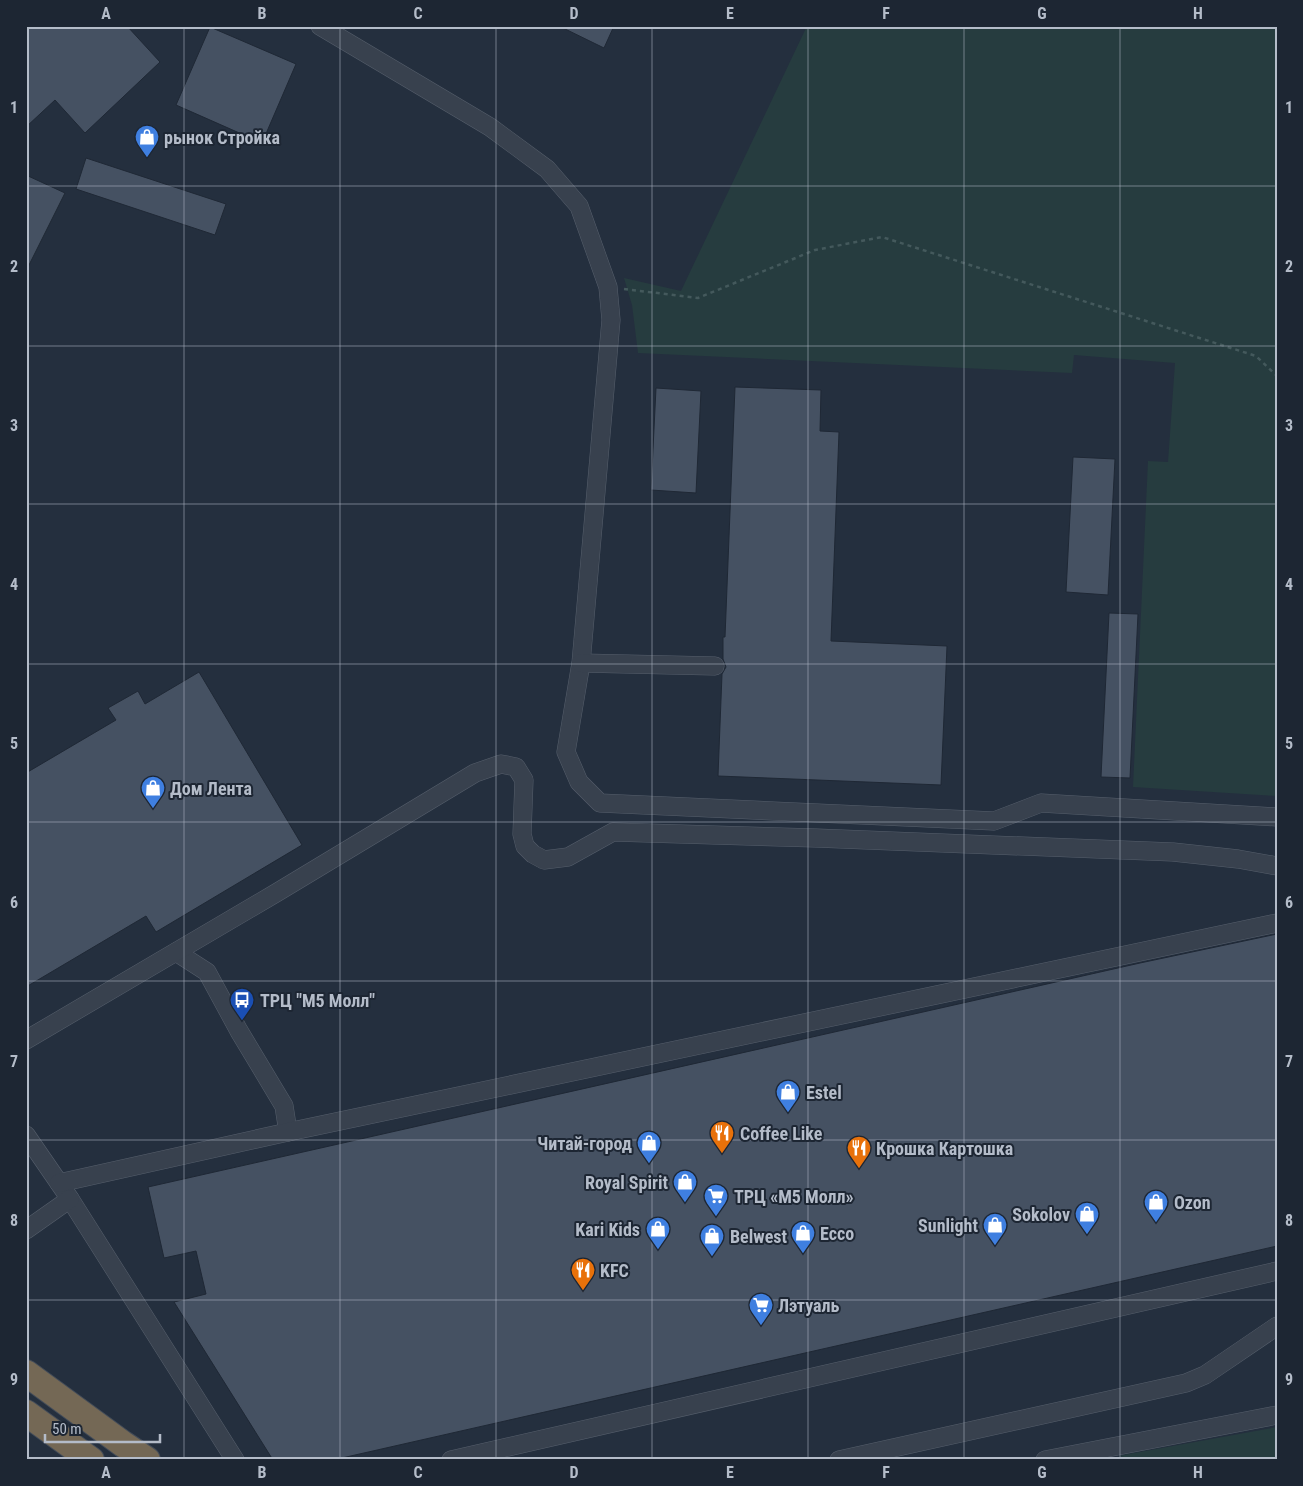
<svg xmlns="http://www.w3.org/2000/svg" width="1303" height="1486" font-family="'Roboto Condensed',sans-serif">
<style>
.green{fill:#263c3f}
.building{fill:#455162;stroke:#1f2835}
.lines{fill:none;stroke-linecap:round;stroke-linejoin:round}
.minor-casing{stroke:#565f6c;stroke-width:19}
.highway-casing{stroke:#434c59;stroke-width:28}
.path{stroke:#44595c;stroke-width:2.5;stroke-dasharray:4 4;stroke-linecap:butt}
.minor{stroke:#38414e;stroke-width:18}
.highway{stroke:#746855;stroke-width:26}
.grid{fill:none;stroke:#b4bcc9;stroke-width:1;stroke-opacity:0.55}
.labels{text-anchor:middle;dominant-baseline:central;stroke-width:4;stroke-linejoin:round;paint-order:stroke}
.poi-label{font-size:18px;font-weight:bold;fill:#b4bcc9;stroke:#1d2633;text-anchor:start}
.neatline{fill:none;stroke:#b4bcc9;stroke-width:2}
.grid-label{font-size:16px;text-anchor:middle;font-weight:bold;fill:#b4bcc9}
</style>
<rect width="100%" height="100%" fill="#242f3e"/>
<!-- green -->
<g class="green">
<path d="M807,26H1277V796L1133,787L1148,461L1168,462L1175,363L1074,355L1072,373L638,353L632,305L624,278L681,291Z"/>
<path d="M1277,1427V1460H1144L1118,1456Z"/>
</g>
<!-- building -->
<g class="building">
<path d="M26,26H127L160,62L85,133L55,100L26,127Z"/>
<path d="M559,26H614L604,48Z"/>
<path d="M210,27L296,64L262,143L176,105Z"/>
<path d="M86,158L226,204L215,235L76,189Z"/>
<path d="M26,175L65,193L26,271Z"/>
<path d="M735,387L821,390L820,431L839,432L831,641L947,646L941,785L718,776L722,674L726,667L723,659V637H725Z"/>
<path d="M656,388L701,391L696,493L651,490Z"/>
<path d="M1073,457L1115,459L1108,595L1066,592Z"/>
<path d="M1109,613L1138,614L1130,778L1101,777Z"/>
<path d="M199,672L302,845L156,932L146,916L26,987V773L116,720L108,708L138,691L145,704Z"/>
<path d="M1277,934V1246L333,1460H273L174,1302L206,1294L196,1251L164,1258L148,1187L1140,963Z"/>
</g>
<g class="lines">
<defs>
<g id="minor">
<path d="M320,26L490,127L547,169L579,206L608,287L611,320L581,663L566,752L579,782L600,803L994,821L1041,803L1277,817"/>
<path d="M581,663L715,666"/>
<path d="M176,952L207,972L239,1031L284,1106L288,1132"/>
<path d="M26,1040L276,893L475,773L501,764L516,767L524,780L522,834L525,846L533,854L544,860L568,857L613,832L816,838L1173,852L1238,859L1277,866"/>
<path d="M26,1135L70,1199L235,1460"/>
<path d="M59,1183L288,1132L1277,923"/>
<path d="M26,1230L70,1199"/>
<path d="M451,1460L1277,1271"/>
<path d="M839,1460L1186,1383L1205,1375L1277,1326"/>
<path d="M1045,1460L1277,1415"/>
</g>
<g id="highway">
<path d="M26,1373L123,1444L147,1460"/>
<path d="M26,1413L91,1460"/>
</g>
</defs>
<!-- minor casing -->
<use href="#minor" class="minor-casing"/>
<!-- highway casing -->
<use href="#highway" class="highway-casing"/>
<!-- path -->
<path class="path" d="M624,289L698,298L815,250L882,237L1256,356L1277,376"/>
<!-- minor -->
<use href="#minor" class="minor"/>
<!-- highway -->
<use href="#highway" class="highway"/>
</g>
<!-- grid -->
<path class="grid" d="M184,26V1460M340,26V1460M496,26V1460M652,26V1460M808,26V1460M964,26V1460M1120,26V1460M26,186H1277M26,346H1277M26,504H1277M26,664H1277M26,822H1277M26,981H1277M26,1140H1277M26,1300H1277"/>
<!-- icons -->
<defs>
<symbol id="shop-pin" viewBox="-11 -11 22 30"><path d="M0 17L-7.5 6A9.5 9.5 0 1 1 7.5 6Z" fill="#3f7fe0" stroke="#1d2633"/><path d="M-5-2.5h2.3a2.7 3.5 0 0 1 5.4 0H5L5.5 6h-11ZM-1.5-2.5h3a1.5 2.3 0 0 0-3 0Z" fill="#fff"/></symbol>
<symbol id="bus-pin" viewBox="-11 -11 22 30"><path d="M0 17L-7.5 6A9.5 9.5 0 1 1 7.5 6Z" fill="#1a4fb4" stroke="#1d2633"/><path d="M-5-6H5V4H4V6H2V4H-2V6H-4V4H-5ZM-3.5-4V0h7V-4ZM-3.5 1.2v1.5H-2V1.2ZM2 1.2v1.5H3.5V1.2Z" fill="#fff"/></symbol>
<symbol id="restaurant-pin" viewBox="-11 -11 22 30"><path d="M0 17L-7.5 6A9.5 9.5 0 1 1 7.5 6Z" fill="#e8710a" stroke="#1d2633"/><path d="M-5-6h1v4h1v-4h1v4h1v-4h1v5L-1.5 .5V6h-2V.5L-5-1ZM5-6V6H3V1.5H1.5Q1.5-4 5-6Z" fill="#fff"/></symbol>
<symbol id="supermarket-pin" viewBox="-11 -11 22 30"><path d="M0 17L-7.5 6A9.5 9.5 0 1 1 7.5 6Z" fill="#3f7fe0" stroke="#1d2633"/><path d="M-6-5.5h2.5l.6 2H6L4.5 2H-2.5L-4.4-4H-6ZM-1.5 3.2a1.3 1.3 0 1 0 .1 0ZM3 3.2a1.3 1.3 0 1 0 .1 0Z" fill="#fff"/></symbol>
</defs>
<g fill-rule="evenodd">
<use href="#shop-pin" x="133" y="123" width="28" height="38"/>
<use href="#shop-pin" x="139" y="774" width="28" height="38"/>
<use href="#bus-pin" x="228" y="986" width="28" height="38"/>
<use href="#shop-pin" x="774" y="1078" width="28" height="38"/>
<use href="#restaurant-pin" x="708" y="1119" width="28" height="38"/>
<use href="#shop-pin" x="635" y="1129" width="28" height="38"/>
<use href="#restaurant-pin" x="845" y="1134" width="28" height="38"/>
<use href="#shop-pin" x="671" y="1168" width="28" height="38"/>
<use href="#supermarket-pin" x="702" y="1182" width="28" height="38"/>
<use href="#shop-pin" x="1142" y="1188" width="28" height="38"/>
<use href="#shop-pin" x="1073" y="1200" width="28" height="38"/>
<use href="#shop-pin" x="981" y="1211" width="28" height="38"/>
<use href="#shop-pin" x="644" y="1215" width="28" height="38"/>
<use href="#shop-pin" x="789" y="1219" width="28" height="38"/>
<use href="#shop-pin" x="698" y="1222" width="28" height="38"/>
<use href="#restaurant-pin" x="569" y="1256" width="28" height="38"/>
<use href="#supermarket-pin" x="747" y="1291" width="28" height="38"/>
</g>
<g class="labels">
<!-- poi labels -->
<g class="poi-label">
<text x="164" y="137">рынок Стройка</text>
<text x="170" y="788">Дом Лента</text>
<text x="260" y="1000">ТРЦ "М5 Молл"</text>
<text x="806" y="1092">Estel</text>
<text x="740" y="1133">Coffee Like</text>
<text x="632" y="1143" text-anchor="end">Читай-город</text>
<text x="876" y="1148">Крошка Картошка</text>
<text x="668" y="1182" text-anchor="end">Royal Spirit</text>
<text x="734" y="1196">ТРЦ «М5 Молл»</text>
<text x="1174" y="1202">Ozon</text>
<text x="1070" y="1214" text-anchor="end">Sokolov</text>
<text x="978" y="1225" text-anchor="end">Sunlight</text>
<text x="640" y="1229" text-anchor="end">Kari Kids</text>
<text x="820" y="1233">Ecco</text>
<text x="730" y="1236">Belwest</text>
<text x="600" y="1270">KFC</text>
<text x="778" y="1305">Лэтуаль</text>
</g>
</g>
<!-- border -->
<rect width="1303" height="1486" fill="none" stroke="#1d2633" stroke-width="55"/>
<!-- scale -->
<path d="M45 1434v8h115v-8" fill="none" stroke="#b4bcc9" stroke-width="2.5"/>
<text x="52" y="1434" font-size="15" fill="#b4bcc9" stroke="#1d2633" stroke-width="4" paint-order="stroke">50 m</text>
<rect x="28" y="28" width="1248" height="1430" class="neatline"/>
<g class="grid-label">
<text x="106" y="19">A</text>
<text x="262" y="19">B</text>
<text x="418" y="19">C</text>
<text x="574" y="19">D</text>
<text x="730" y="19">E</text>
<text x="886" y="19">F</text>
<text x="1042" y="19">G</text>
<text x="1198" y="19">H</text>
<text x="14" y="113">1</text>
<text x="1289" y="113">1</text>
<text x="14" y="272">2</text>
<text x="1289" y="272">2</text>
<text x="14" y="431">3</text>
<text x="1289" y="431">3</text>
<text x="14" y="590">4</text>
<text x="1289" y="590">4</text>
<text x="14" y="749">5</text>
<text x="1289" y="749">5</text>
<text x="14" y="908">6</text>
<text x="1289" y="908">6</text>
<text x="14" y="1067">7</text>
<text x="1289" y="1067">7</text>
<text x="14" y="1226">8</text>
<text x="1289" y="1226">8</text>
<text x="14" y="1385">9</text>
<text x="1289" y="1385">9</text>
<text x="106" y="1478">A</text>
<text x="262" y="1478">B</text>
<text x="418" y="1478">C</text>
<text x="574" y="1478">D</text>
<text x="730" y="1478">E</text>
<text x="886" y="1478">F</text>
<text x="1042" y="1478">G</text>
<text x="1198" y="1478">H</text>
</g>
</svg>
